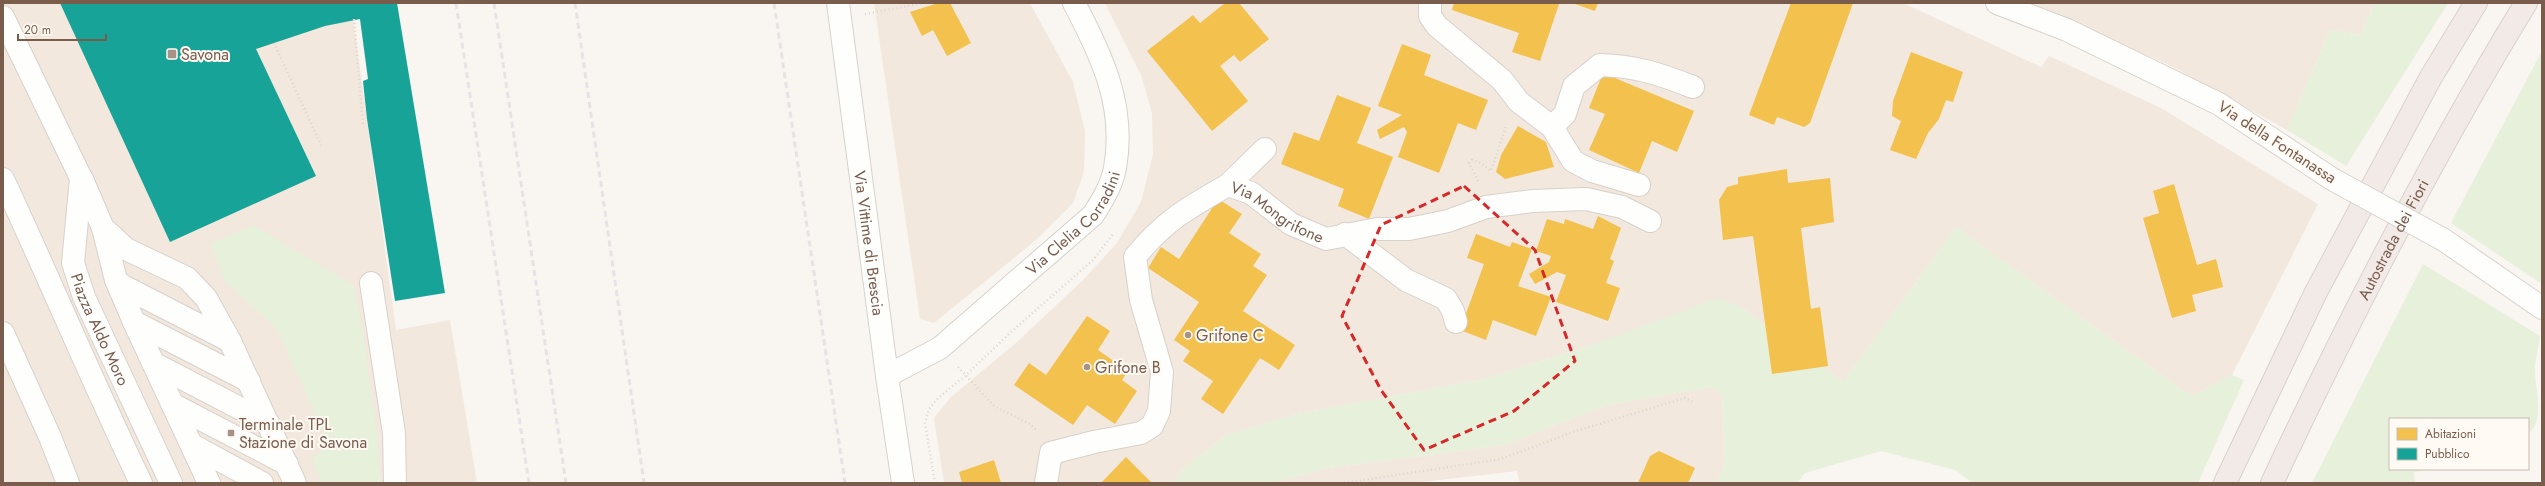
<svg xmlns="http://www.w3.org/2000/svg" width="2545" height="486" font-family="Jost,sans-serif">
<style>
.residential{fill:#f2e8de}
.green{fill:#e7f0db}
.homes{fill:#f2c14e}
.public{fill:#17a398}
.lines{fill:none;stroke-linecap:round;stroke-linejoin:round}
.minor-casing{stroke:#d7d1cb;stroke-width:24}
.highway-casing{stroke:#dad1cc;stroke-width:24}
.path{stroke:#dcd5d0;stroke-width:2.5;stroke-dasharray:1 3;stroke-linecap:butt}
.minor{stroke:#fefefd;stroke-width:22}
.highway{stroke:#f2eae7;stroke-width:22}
.rail{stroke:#e6e3e7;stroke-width:3;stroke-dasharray:6 4;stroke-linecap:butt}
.minor-bridge-casing{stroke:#d7d1cb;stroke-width:24;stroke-linecap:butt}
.minor-bridge{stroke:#fefefd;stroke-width:22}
.marked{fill:none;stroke:#d62828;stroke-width:3;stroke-dasharray:8 5;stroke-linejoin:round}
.poi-dot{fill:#a69286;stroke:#fffaf3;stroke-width:1.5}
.labels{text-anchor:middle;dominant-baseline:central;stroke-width:4;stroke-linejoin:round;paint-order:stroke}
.poi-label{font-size:16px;fill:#7a5c4d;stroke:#fffaf3;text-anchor:start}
.street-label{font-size:16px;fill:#7a5c4d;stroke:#fffaf3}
</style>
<rect width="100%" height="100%" fill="#f9f5f0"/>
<!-- residential -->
<g class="residential">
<path d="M3,3H351L396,330L450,320L477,483H3Z"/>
<path d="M874,3H1030L1073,82L1085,131L1084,172L1073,203L1036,240L934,323L920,319Z"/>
<path d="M1105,3H1903L2041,67L2049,56L2161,108L2318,204L2232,375L2191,396L1956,227L1843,382L1741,307L1592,345L1484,379L1297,414L1227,435L1188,464L1172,483H944L934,418L951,397L1016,343L1083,280L1117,243L1141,202L1153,154L1152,113L1141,75Z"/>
<path d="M2031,3H2374L2361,35L2330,30L2287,130L2173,67Z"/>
<path d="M1712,387L1722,395L1725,461L1717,483H1520L1517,471L1413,483H1271L1329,468L1505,445L1607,405Z"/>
</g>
<!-- green -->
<g class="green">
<path d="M2374,3H2448L2346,166L2287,130L2330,30L2361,35Z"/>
<path d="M2542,51V284L2451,223Z"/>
<path d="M254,225L353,285L361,319L377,435L380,483H321L312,458L329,445L276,328L225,282L210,244Z"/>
<path d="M1956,227L2191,396L2232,375L2244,380L2198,483H1973L1955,470L1881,451L1805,473L1797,483H1717L1725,461L1722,395L1712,387L1607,405L1505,445L1329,468L1271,483H1172L1188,464L1227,435L1297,414L1484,379L1592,345L1718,298L1741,307L1843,382Z"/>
<path d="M2423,264L2540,336C2539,348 2534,362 2535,374C2536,393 2545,422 2528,433V419H2390V469H2435L2414,472L2415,483H2312Z"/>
</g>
<!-- homes -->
<g class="homes">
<path d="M938,3H950L971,43L947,56L933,30L922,36L910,12Z"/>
<path d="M1225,3H1239L1269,39L1240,62L1234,55L1220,66L1248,101L1212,131L1147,51L1193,15L1200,23Z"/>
<path d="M1454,3H1556L1559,4L1540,61L1512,52L1519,33L1452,10Z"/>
<path d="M1572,3H1598L1595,11Z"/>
<path d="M1791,3H1853L1810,123L1804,127L1777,117L1774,125L1749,115Z"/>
<path d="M1402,44L1431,55L1424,75L1488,100L1476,130L1458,123L1439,173L1398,157L1407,132L1404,127L1380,139L1377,130L1402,115L1378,106Z"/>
<path d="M1911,52L1963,72L1953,102L1946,100L1939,119L1928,133L1916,159L1890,150L1901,121L1892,116L1893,101Z"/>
<path d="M1603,73L1694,111L1677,152L1652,141L1639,173L1589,150L1605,114L1589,108Z"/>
<path d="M1337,95L1371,108L1357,143L1393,157L1369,219L1338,206L1344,189L1281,164L1294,132L1319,141Z"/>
<path d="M1518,126L1546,142L1554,167L1505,179L1496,172L1501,155Z"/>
<path d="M1787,169L1788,183L1830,178L1834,222L1801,228L1811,309L1820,307L1828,366L1772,374L1753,236L1723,240L1719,200L1727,187L1738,184V177Z"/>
<path d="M2174,184L2197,265L2216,259L2223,287L2192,295L2196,311L2172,318L2143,218L2159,213L2153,191Z"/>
<path d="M1218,199L1242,214L1229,233L1261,254L1253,266L1267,275L1243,311L1295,345L1279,370L1260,358L1223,414L1201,399L1213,381L1183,361L1190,351L1174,340L1199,302L1148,268L1161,247L1179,259Z"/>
<path d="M1598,216L1621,228L1610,259L1614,261L1606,283L1620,288L1608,321L1556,302L1566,275L1557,272L1535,284L1529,274L1549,262L1551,256L1536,251L1547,219L1564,224L1565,219L1593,229Z"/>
<path d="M1476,234L1510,247L1512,242L1532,249L1518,286L1551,297L1536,336L1493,320L1486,340L1460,330L1484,264L1467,258Z"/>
<path d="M1087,316L1110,331L1098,350L1128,371L1122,380L1137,391L1115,424L1087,405L1073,425L1014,385L1029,363L1046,375Z"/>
<path d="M1659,451L1695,468L1688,483H1638L1650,456Z"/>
<path d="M1126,457L1152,483H1101Z"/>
<path d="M994,460L1001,483H962L959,472Z"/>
</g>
<!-- public -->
<path class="public" d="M60,3H397L445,293L395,301L367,119L363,81L368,79L360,19L325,26L256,49L316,176L170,242Z"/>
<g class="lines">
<defs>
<g id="minor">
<path id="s1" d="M838,3L887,376L903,483"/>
<path d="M1430,3V16L1437,26L1502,80L1519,102L1552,127L1573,161L1592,171L1639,185"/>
<path d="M1997,3L2067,30L2219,104L2332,179"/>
<path id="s2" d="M3,17L81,178L73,263L84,297L171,483"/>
<path d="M1552,127L1565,114L1574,86L1600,65C1636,66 1660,74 1693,87"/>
<path d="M3,179C50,280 93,383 141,483"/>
<path d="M82,179L103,228L112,236L126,249L187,278L206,298L230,341L295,483"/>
<path d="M1228,185L1265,149"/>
<path d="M103,228L116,280L134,322L209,483"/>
<path d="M1345,234L1406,280L1446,299L1453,311L1456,322"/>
<path d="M2444,240L2542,308"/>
<path d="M116,280L121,285L230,341"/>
<path d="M371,283L394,433L395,483"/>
<path d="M134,322L249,381"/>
<path d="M3,333L50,437L68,483"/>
<path d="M153,363L268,423"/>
<path id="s3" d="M887,376L940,348L1093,215C1102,201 1112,185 1115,168C1126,106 1102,56 1074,3"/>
<path d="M172,404L287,464"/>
<path d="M192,445L262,483"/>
<path id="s4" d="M1046,483L1051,453L1094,442L1141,433L1152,426L1159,411L1162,372L1141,300L1135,257C1164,221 1189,207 1228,185L1251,193L1291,224L1326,239L1377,229H1409L1448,221L1486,207L1532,201L1586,199L1622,207L1650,221"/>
</g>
<g id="highway">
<path d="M2225,483L2316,292L2431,77L2476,3"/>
<path id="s5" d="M2272,483C2349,319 2431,158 2526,3"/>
</g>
</defs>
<!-- minor casing -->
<use href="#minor" class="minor-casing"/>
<!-- highway casing -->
<use href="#highway" class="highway-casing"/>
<!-- path -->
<g class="path">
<path d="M865,14L924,3"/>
<path d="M354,19L363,126"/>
<path d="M274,43L322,147"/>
<path d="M1478,181L1469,163L1472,160L1481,163L1491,171L1506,126"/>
<path d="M958,367L994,406L1030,424L1037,431"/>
<path d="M935,483L925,423L929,409L938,398L965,376L1010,333L1094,259L1113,234"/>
<path d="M1344,483L1501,459L1576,431L1685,398L1695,403"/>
</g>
<!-- minor -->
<use href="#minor" class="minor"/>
<!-- highway -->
<use href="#highway" class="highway"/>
<!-- rail -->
<g class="rail">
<path d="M456,3L529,483"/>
<path d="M494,3L566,483"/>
<path d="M575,3L644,483"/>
<path d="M774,3L845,483"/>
</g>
<defs>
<path id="minor-bridge" d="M2332,179L2444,240"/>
</defs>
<!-- minor-bridge casing -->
<use href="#minor-bridge" class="minor-bridge-casing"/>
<!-- minor-bridge -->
<use href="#minor-bridge" class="minor-bridge"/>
</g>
<!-- marked area -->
<path class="marked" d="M1464,186L1535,250L1575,361L1514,411L1424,450L1381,390L1342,316L1381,225Z"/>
<!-- markers -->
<g class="poi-dot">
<rect x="167" y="49" width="10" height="10" rx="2"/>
<circle cx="1188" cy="335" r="4"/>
<circle cx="1087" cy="367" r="4"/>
<rect x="227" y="429" width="8" height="8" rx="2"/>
</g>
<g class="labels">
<!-- poi labels -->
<g class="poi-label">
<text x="181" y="54">Savona</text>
<text x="1196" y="335">Grifone C</text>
<text x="1095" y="367">Grifone B</text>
<text x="239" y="424">Terminale TPL<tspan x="239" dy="18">Stazione di Savona</tspan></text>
</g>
<!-- street labels -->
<g class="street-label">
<text transform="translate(2277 142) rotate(33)">Via della Fontanassa</text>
<text stroke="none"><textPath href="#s4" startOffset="485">Via Mongrifone</textPath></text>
<text stroke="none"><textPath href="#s3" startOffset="244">Via Clelia Corradini</textPath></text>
<text stroke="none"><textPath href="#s5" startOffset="272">Autostrada dei Fiori</textPath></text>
<text stroke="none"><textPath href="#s1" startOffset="242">Via Vittime di Brescia</textPath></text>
<text stroke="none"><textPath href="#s2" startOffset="336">Piazza Aldo Moro</textPath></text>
</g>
</g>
<!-- border -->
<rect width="2545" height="486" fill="none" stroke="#7a5c4d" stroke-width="8"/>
<!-- legend -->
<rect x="2389" y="418" width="140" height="52" fill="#fffaf3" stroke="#cabbb1"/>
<rect x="2397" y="428" width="20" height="12" fill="#f2c14e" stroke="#cabbb1"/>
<text x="2425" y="438" font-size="12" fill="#7a5c4d">Abitazioni</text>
<rect x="2397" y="448" width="20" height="12" fill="#17a398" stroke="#cabbb1"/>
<text x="2425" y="458" font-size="12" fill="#7a5c4d">Pubblico</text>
<!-- scale -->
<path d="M18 34v6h88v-6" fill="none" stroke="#7a5c4d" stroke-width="2"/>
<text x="24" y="34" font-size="12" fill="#7a5c4d" stroke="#fffaf3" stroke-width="3" paint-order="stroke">20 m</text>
</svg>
